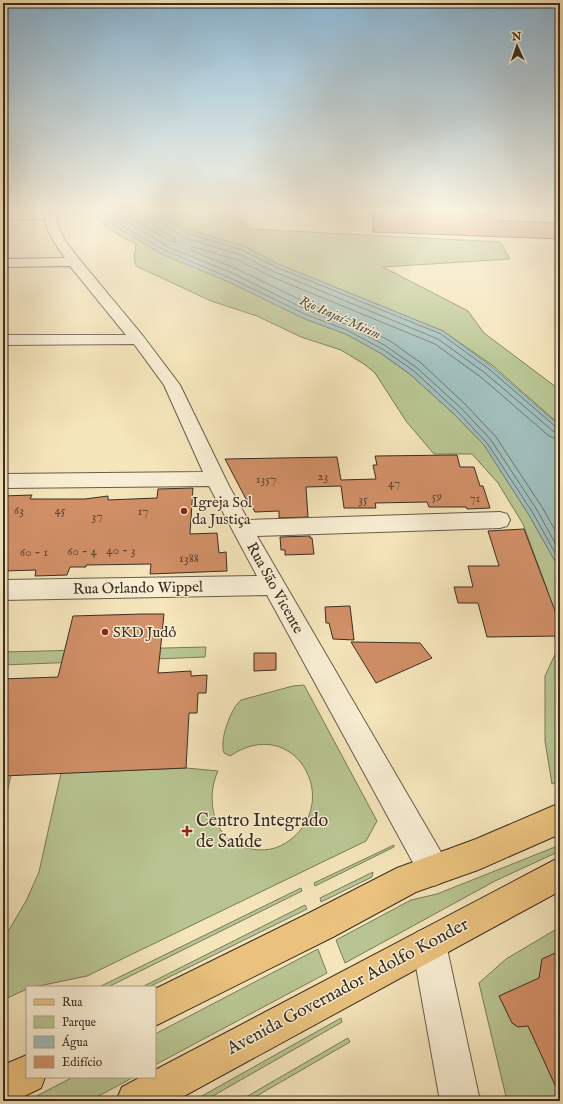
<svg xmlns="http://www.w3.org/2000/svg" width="563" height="1104" font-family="'IM FELL English',serif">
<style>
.green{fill:#b8c592;stroke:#797a5a}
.water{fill:#a0bdba;stroke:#77847e}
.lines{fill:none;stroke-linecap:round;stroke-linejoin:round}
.shore{stroke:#6d766e;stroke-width:1}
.building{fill:#d29068;stroke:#3a2e23}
.minor-casing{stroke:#695c49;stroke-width:2}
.major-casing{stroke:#3a2e23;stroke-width:2}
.minor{fill:#f8eed3;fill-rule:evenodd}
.major{fill:#eac27e;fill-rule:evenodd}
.poi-dot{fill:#8f2418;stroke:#f8eed3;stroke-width:1.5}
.labels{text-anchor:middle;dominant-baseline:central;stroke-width:3;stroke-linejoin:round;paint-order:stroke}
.far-water-label{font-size:13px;font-style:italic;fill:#545249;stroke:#f8eed3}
.number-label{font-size:13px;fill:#604634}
.poi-label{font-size:15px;fill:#3a2e23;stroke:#f8eed3;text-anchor:start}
.street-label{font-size:15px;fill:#3a2e23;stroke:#f8eed3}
.near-poi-label{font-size:18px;fill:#3a2e23;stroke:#f8eed3;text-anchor:start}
.near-street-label{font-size:18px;fill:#3a2e23;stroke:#f8eed3}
</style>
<rect width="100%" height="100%" fill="#f5e5bb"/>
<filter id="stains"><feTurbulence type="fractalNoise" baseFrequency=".005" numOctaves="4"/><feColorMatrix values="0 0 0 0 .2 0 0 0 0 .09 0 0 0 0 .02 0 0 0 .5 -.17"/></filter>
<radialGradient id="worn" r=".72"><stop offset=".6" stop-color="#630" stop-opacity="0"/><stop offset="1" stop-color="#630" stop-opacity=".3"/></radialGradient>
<!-- green -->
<g class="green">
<path d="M87,210H95L102,217L120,229L164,255L229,282L305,319L346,334L382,354L411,375L455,415L484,445L529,515L560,570V780L552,784L545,741V676L557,650L547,589L523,524L498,483L472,454H434L406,421L375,373L364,364L341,350L301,337L257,316L211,301L136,266L134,258L136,244C116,235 103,224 87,210Z"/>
<path d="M159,210H228L250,229L500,242L510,259L383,267L468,311L484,333L560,390V425L492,365L443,331L278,264L244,246L188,230Z"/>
<path d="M206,647L205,657L3,665V652Z"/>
<path d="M304,685L377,821L366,841L87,976L34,987H27V989L3,1000V940L26,901L39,872L61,773L186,768L218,771C205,798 213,842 247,848C263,852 277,850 290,840C343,800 294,713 230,756L224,753C219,740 231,708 241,700L293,686Z"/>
<path d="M11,775L3,811V776Z"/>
<path d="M394,845V847L315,886L314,883Z"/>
<path d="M560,845V851L495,881L345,963L336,940L411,900L437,894Z"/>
<path d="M373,872L372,877L321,902L320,898Z"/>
<path d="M301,888L302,891L108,987H99Z"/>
<path d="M305,905L307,909L149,987H142Z"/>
<path d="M560,927V1101H507L479,983L506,959Z"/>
<path d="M318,949L327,973L155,1065V1034Z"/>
<path d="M341,1018L342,1022L204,1101H193Z"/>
<path d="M348,1038L350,1042L248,1101H239Z"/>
<path d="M73,1077H134L89,1101H27Z"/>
</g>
<!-- water -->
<path class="water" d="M95,210H159L188,230L244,246L278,264L443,331L491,366L560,426V570L529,515L484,445L455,415L411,375L382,354L346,334L305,319L229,282L164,255L120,229L102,217Z"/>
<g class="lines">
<!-- shore -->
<g class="shore">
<path d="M101,210L122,226L166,251L230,278L307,315L347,330L384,350L414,371L458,412L487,443L533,513L560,562"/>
<path d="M108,210L168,247L232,273L309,311L350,326L386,346L417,368L461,408L491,440L537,510L560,552"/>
<path d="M118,210L170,241L176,242V239C164,232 149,226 147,210"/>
<path d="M153,210L156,218L184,238L241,255L275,272L438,339L485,373L553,431L560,434"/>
<path d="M158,210L159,215L187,233L242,250L276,267L441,334L489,369L556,427L560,428"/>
<path d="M560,440L549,436L482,378L435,344L272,277L238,260L194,247L191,248L192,251L235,268L311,305L352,320L390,341L421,363L465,404L496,437L542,507L560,539"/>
</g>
</g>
<!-- building -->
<g class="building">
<path d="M372,211L492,215L494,220L560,223V239L373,232Z"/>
<path d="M457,455L460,467H474L480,486H483L490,508L467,509L466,507H429L427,502L375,503L376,508H344L341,486L306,487L308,517L279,518V511L255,512L248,499H246L225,459L337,457L341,480L376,479L373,465H377L375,456Z"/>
<path d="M193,488L190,534L217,533L219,553L226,552L227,571L150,574L151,564L86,565V567H70L67,575L35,576L36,570L3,571V496L32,495L30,499H85L108,496V500L157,498L158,489Z"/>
<path d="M524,529L560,624V636L487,637L478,603H458L454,587H473L468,566H499L488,531Z"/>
<path d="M310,536V538H312L314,554L285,555V550H281L280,537Z"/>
<path d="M350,606L354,640L333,639L329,623H326L325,607Z"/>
<path d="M143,614H164L158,673L191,671V676L207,675L206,693H198L197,713H189L186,768L3,776V679L58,677L73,616Z"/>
<path d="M351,642L420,643L432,658L376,683Z"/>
<path d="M254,653H276V670L254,671Z"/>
<path d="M560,951V1096L528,1026L518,1027L512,1023L499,996L539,978L542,959Z"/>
</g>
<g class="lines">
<defs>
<g id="minor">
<path d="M45,210H55L58,226L64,239L79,259L143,336L180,385L229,486L248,520L500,512L507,514L510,520L507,526L500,528L257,536L445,859L450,870L445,881L434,886L423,881L267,595L3,600V580L257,576L209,486L3,488V474L203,472L164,385L134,344L3,345V335H126L70,266L3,267V259L65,258C57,246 47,234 45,219H3V213H45Z"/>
<path d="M429,927L441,932L446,944L480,1101H440L412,944L417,932Z"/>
</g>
<g id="major">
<path d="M560,803V834L478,870L416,892L333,937L155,1026V989L309,913L397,868L476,839Z"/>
<path d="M560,857V891L175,1101H116L122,1087L141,1077H155V1070Z"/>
<path d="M27,1055V1077H45L41,1088L14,1101H3V1065Z"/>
</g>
</defs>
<!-- minor casing -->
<use href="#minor" class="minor-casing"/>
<!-- major casing -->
<use href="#major" class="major-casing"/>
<!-- minor -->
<use href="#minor" class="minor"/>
<!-- major -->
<use href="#major" class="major"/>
</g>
<!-- sky -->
<linearGradient id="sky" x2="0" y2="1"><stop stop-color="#8bb8d6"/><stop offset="0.58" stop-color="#faf3e0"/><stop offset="1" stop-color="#faf3e0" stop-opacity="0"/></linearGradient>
<rect width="563" height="364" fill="url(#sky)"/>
<!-- markers -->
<g class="poi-dot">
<circle cx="184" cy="511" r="4"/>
<circle cx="105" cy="632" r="4"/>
<path d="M185 825h4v4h4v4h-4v4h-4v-4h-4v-4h4z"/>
</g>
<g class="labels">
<!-- far-water labels -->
<g class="far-water-label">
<text transform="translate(340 318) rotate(24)">Rio Itajaí-Mirim</text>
</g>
<!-- number labels -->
<g class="number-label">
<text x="323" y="476">23</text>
<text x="266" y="479">1357</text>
<text x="394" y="483">47</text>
<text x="437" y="496">59</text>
<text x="475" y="498">71</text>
<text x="363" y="499">35</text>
<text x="19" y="510">63</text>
<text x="60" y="510">45</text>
<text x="143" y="511">17</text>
<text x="97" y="516">37</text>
<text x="121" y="550">40 - 3</text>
<text x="82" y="551">60 - 4</text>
<text x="34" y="552">60 - 1</text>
<text x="189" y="558">1388</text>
</g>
<!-- poi labels -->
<g class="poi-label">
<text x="192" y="502">Igreja Sol<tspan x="192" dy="17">da Justiça</tspan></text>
<text x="113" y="632">SKD Judô</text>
</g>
<!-- street labels -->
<g class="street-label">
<text transform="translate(138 588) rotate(-1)">Rua Orlando Wippel</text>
<text transform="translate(275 588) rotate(61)">Rua São Vicente</text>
</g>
<!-- near-poi labels -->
<g class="near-poi-label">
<text x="196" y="821">Centro Integrado<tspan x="196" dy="21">de Saúde</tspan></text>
</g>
<!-- near-street labels -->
<g class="near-street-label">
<text transform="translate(348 987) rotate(-28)">Avenida Governador Adolfo Konder</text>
</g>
</g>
<!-- margin -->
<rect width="563" height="1104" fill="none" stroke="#f5e5bb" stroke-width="16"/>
<rect x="4" y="4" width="555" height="1096" fill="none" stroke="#3a2e23" stroke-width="2"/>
<rect x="8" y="8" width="547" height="1088" fill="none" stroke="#3a2e23"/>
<!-- legend -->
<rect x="26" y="986" width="130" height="92" fill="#f8eed3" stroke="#aca18d"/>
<rect x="34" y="999" width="20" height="6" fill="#eac27e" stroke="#aca18d"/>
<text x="62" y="1006" font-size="12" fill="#3a2e23">Rua</text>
<rect x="34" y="1016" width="20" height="12" fill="#b8c592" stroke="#aca18d"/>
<text x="62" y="1026" font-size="12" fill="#3a2e23">Parque</text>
<rect x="34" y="1036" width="20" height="12" fill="#a0bdba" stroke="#aca18d"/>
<text x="62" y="1046" font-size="12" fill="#3a2e23">Água</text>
<rect x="34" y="1056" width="20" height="12" fill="#d29068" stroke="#aca18d"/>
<text x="62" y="1066" font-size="12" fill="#3a2e23">Edifício</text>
<!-- north arrow -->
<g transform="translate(517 46) rotate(357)" stroke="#f8eed3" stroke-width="3" paint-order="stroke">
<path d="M0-3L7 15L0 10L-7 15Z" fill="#3a2e23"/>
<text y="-6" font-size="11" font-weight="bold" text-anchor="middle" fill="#3a2e23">N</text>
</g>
<rect width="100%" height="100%" filter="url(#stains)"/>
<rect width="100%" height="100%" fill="url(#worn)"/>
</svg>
